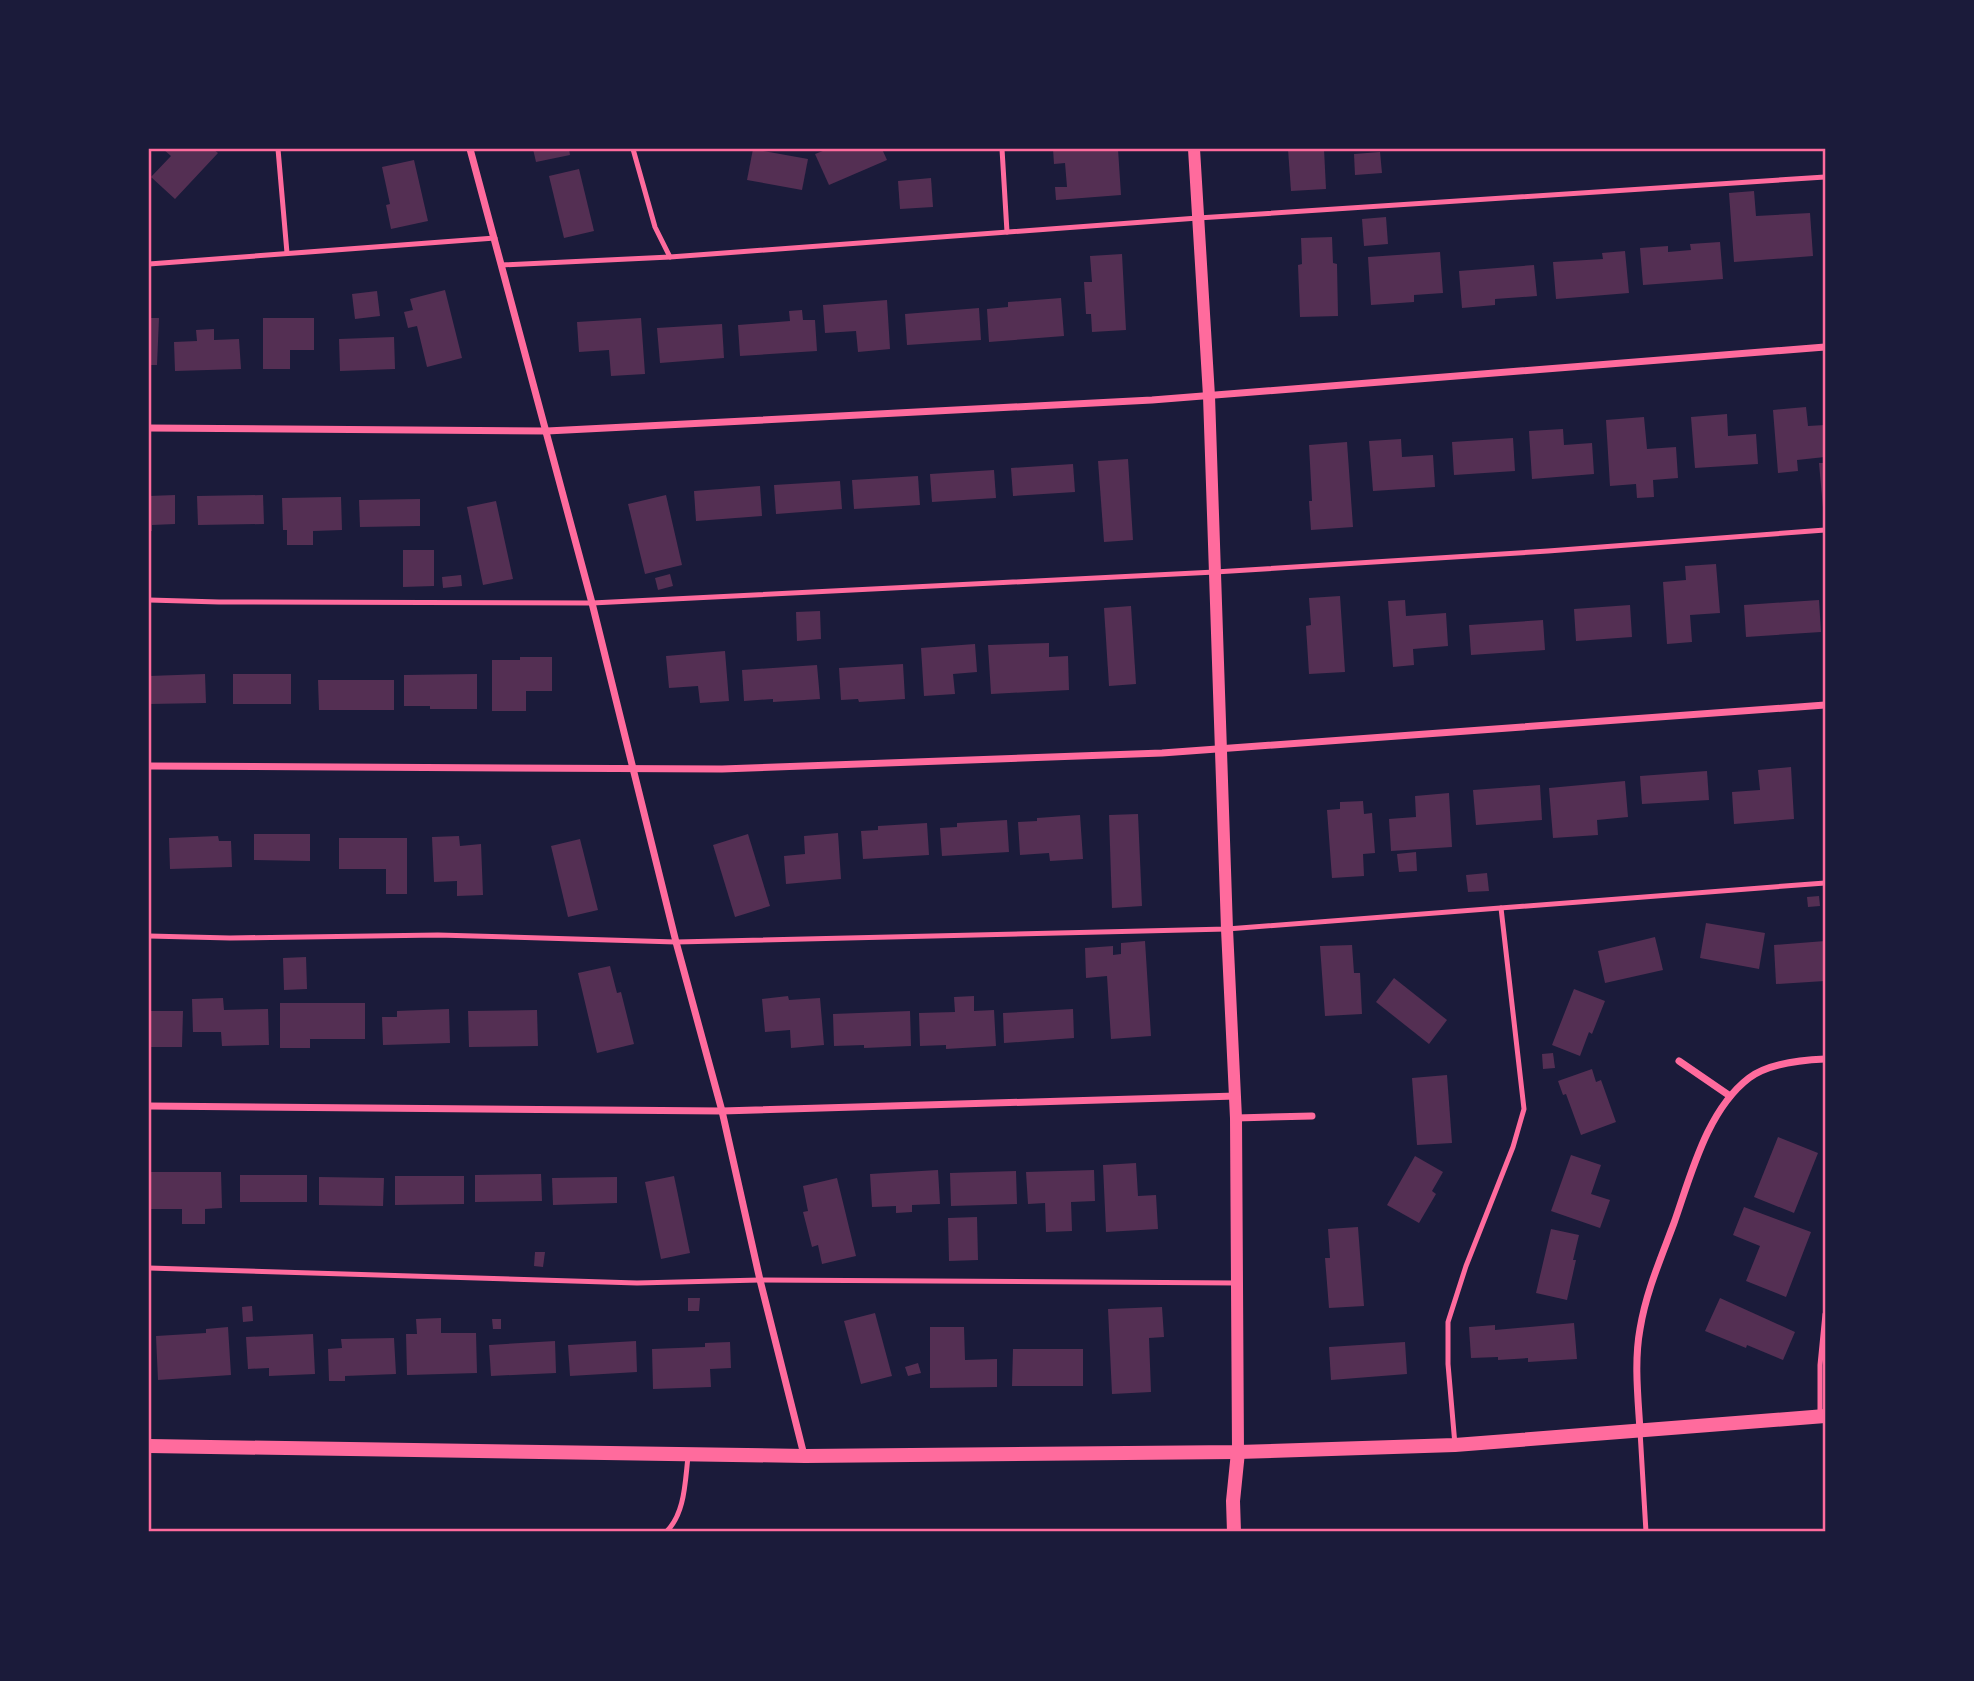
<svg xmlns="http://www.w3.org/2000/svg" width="1974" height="1681" font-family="Rubik,sans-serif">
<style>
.building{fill:#542f53}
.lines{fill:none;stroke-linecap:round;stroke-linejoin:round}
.service{stroke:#ff6b9d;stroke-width:5}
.minor{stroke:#ff6b9d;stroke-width:7}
.tertiary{stroke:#ff6b9d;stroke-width:12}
.secondary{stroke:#ff6b9d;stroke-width:14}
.neatline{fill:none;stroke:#ff6b9d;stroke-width:2.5}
</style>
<rect width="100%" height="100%" fill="#1b1b3a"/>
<!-- building -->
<g class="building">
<path d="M163,149H213L218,153L175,199L151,177L171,156Z"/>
<path d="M533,149H569L570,155L536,162Z"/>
<path d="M753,149L808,159L802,190L747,180Z"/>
<path d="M828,149H882L887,160L829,185L815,154Z"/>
<path d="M1053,149H1118L1121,195L1056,200L1055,187H1067L1065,163L1054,164Z"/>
<path d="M1288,149H1324L1326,189L1291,191Z"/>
<path d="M1380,152L1382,173L1355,175L1354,154Z"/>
<path d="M414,160L428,221L391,229L386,205L390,204L382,167Z"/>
<path d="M579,169L594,231L564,238L549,176Z"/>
<path d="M931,178L933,207L900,209L898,181Z"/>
<path d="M1754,191L1756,216L1810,213L1813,256L1734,262L1729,193Z"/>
<path d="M1386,217L1388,244L1364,246L1362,219Z"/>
<path d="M1332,237L1333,263L1337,264L1338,316L1300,317L1298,265L1302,264L1301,238Z"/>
<path d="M1720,242L1723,279L1643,285L1640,248L1668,246V252L1691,250L1690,244Z"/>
<path d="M1625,251L1629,293L1556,299L1553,262L1603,259L1602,253Z"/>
<path d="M1440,252L1443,293L1414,295V302L1371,305L1368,257Z"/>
<path d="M1122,254L1126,330L1092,332L1091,314H1086L1084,282H1092L1090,256Z"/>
<path d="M1534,265L1537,296L1495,299V305L1462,308L1459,271Z"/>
<path d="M445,290L462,358L427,367L417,326L408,328L404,312L413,310L410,299Z"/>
<path d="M377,291L380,316L355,319L352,294Z"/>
<path d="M1061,298L1064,336L989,342L987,309L1008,307V302Z"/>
<path d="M887,300L890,349L858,352L856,331L825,333L823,305Z"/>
<path d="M979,308L981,340L907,345L905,314Z"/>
<path d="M802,310L803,320H815L817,351L740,356L738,325L790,321L789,311Z"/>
<path d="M149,318H159L157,365H149Z"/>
<path d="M263,318H314V350H290V369H263Z"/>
<path d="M641,318L645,374L611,376L609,350L579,352L577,322Z"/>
<path d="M722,324L724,358L660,363L657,328Z"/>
<path d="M214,329V340L239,339L241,369L175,371L174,342L197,341L196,330Z"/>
<path d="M394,337L395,369L340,371L339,339Z"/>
<path d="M1806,407L1808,426L1825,425V457L1797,460L1798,471L1778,473L1773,410Z"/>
<path d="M1727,414L1728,436L1756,434L1758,464L1695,468L1691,417Z"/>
<path d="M1644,417L1647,449L1676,447L1678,478L1653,480L1654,497L1637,498L1636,484L1610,486L1606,420Z"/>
<path d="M1563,429L1564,445L1592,443L1594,474L1532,479L1529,431Z"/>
<path d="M1513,438L1515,471L1454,475L1452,442Z"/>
<path d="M1401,439L1402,457L1433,455L1435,487L1373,491L1369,441Z"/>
<path d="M1347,442L1353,527L1311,530L1309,501H1312L1309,445Z"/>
<path d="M1128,459L1133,540L1104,542L1098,461Z"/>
<path d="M1819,463H1825V508H1823Z"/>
<path d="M1073,464L1075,492L1013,496L1011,468Z"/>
<path d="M994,470L996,498L932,502L930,474Z"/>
<path d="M918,476L920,505L854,509L852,480Z"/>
<path d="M840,481L842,509L776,514L774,485Z"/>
<path d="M760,486L762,516L696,521L694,491Z"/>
<path d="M175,495V524L152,525V531H149V496Z"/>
<path d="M263,495L264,524L198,525L197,496Z"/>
<path d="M666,495L682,565L645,574L628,504Z"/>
<path d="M341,497L342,530L313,531V545H287V530H283L282,498Z"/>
<path d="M420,499V526L360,527L359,500Z"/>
<path d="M496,501L513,579L483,585L467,507Z"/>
<path d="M403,550H434V586L403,587Z"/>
<path d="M1716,564L1720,613L1690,615L1692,642L1667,644L1663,582L1686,580L1685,566Z"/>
<path d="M670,574L673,586L658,590L655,578Z"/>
<path d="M461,575L462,586L443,588L442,577Z"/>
<path d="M1340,596L1345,672L1309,674L1306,626L1311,625L1309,598Z"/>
<path d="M1405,600L1406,616L1446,613L1448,646L1413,649L1414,665L1393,667L1388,601Z"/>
<path d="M1819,600L1821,632L1746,637L1744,605Z"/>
<path d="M1630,605L1632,637L1576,641L1574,609Z"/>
<path d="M1131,606L1136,684L1109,686L1104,608Z"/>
<path d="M820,611L821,639L797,641L796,612Z"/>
<path d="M1543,620L1545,650L1471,655L1469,625Z"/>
<path d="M1049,643V657L1068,656L1069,690L991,694L988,645Z"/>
<path d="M975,644L977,672L953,674L955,694L924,696L921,648Z"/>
<path d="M725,651L729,701L700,703L698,686L669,688L666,656Z"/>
<path d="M520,657H552V691H526V711H492V660H520Z"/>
<path d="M903,664L905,699L859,702L858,699L841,700L839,668Z"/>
<path d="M817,665L820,699L773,702V699L744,701L742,670Z"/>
<path d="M205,674L206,703L149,704V676Z"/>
<rect x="233" y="674" width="58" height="30"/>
<path d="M477,674V709H430V706H404V675Z"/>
<path d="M318,680H394V710H319Z"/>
<path d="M1791,767L1794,819L1734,824L1732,792L1760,790L1758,770Z"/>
<path d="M1707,771L1709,800L1642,804L1640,776Z"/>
<path d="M1625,781L1628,817L1597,820L1598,835L1553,838L1549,788Z"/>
<path d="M1540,785L1542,820L1476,825L1473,790Z"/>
<path d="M1449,793L1452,847L1391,851L1389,819L1416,817L1415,796Z"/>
<path d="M1363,801L1364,814L1372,813L1375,853L1363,854L1364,876L1332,878L1327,810L1340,809V802Z"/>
<path d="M1138,814L1142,906L1112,908L1109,815Z"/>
<path d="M1080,815L1083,859L1050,861L1049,853L1020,855L1018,822L1037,821V818Z"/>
<path d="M1007,820L1009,852L942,856L940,828L957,827V823Z"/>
<path d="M927,823L929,855L863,859L861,831L878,830V826Z"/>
<path d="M838,833L841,879L786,884L784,856L805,854L804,836Z"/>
<path d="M254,834H310V861L254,860Z"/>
<path d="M748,834L770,906L735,917L713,845Z"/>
<path d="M218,836L219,841H231L232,867L170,869L169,838Z"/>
<path d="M459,836L460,846L481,844L483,895L457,896V881L434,882L432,837Z"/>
<path d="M339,838H407V894H386V869H339Z"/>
<path d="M580,839L598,910L568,917L551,846Z"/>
<path d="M1416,852L1417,871L1399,872L1397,854Z"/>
<path d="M1487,873L1489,891L1468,892L1466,875Z"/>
<path d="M1819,896L1820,906L1808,907L1807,897Z"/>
<path d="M1706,923L1765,933L1759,969L1700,958Z"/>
<path d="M1655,937L1663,970L1605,983L1598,951Z"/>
<path d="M1145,941L1151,1036L1111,1039L1107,976L1086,978L1085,948L1113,946V955L1121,954V943Z"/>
<path d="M1825,941V981L1776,984L1774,945Z"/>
<path d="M1352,945L1354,973H1360L1362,1014L1325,1016L1320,946Z"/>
<path d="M306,957L307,989L284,990L283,958Z"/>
<path d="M610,966L617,993L621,992L634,1044L597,1053L578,973Z"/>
<path d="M1394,978L1447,1020L1429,1044L1376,1002Z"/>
<path d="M1574,989L1605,1001L1592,1034L1589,1032L1580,1056L1552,1045Z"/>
<path d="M788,996L789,1000L820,998L824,1045L791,1048L790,1030L765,1032L762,999Z"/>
<path d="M974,996V1011L994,1010L996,1046L946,1049V1045L920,1046L919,1013L955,1012L954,997Z"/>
<path d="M223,998L224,1010L268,1009L269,1045L222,1046L221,1032H193L192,999Z"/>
<path d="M280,1003H365V1039H310V1048H280Z"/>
<path d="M449,1009L450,1043L383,1045L382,1017H397V1011Z"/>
<path d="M1073,1009L1074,1038L1004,1043L1003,1013Z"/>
<path d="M537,1010L538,1046L469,1047L468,1011Z"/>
<path d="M149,1011H183L182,1047H149Z"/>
<path d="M910,1011L911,1046L864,1048V1045L834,1046L833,1014Z"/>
<path d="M1553,1053L1555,1068L1543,1069L1542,1054Z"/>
<path d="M1592,1069L1596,1082L1601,1080L1616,1122L1581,1135L1566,1094L1563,1095L1558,1081Z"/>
<path d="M1447,1075L1452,1143L1417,1145L1412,1078Z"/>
<path d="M1778,1137L1818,1153L1794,1213L1754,1197Z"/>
<path d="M1571,1155L1601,1165L1591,1194L1610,1200L1600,1228L1551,1211Z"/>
<path d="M1415,1156L1443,1172L1432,1191L1436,1194L1419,1223L1387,1205Z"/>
<path d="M1136,1163L1138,1196L1156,1195L1158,1229L1106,1232L1103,1165Z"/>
<path d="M938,1170L940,1204L912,1205V1212L896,1213V1206L872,1207L870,1174Z"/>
<path d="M1094,1170L1095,1201L1071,1202L1072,1231L1046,1232L1045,1203L1028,1204L1026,1172Z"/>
<path d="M1016,1171L1017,1204L951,1206L950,1173Z"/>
<path d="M149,1172H221L222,1208L205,1209V1224H182V1209H149Z"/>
<path d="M541,1174L542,1201L475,1202V1175Z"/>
<rect x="240" y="1175" width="67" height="27"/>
<path d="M395,1176H464V1204L395,1205Z"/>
<path d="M674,1176L690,1253L661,1259L645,1182Z"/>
<path d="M319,1177L384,1178L383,1206L319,1205Z"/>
<path d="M617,1177V1203L553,1205L552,1178Z"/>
<path d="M837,1178L856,1256L822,1264L818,1245L812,1247L803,1212L808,1211L803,1186Z"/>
<path d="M1744,1207L1811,1232L1786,1297L1746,1281L1760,1246L1733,1235Z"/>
<path d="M977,1217L978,1260L949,1261L948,1218Z"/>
<path d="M1358,1227L1364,1306L1329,1308L1325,1258H1330L1328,1229Z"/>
<path d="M1551,1229L1579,1235L1573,1260H1576L1567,1300L1536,1293Z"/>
<path d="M535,1252H545L543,1267L534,1266Z"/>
<path d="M688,1298H700L699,1311H688Z"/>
<path d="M1720,1298L1795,1332L1783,1360L1747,1345L1746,1348L1705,1331Z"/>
<path d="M252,1306L253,1321L243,1322L242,1307Z"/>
<path d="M1162,1307L1164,1337L1149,1338L1151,1392L1112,1394L1108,1309Z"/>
<path d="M875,1313L892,1376L861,1384L844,1321Z"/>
<path d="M441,1318V1333H476L477,1373L407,1375L406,1334H417L416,1319Z"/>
<path d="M492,1319H501V1329H493Z"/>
<path d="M1574,1323L1577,1359L1528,1362V1358L1498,1360V1357L1471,1358L1469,1327L1495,1325V1330Z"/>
<path d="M228,1327L231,1375L158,1380L156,1336L206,1333V1329Z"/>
<path d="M930,1327H964L965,1360L997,1359V1387L930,1388Z"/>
<path d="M313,1334L315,1374L269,1376V1368L248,1369L246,1337Z"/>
<path d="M394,1338L396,1374L345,1376V1381H329L328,1349L342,1348L341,1339Z"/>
<path d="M555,1341L556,1373L491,1376L489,1345Z"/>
<path d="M636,1341L637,1372L570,1376L568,1345Z"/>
<path d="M730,1342L731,1368L710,1369L711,1387L653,1389L652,1349L705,1347V1343Z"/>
<path d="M1405,1342L1407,1374L1331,1380L1329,1347Z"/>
<path d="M1013,1349H1083V1386H1012Z"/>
<path d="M918,1363L921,1373L908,1376L905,1367Z"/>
</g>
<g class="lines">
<!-- service -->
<g class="service">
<path d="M278,149L287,253"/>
<path d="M633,149L655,227L670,257"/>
<path d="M1002,149L1007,232"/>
<path d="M149,264L495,238"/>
<path d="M502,265L670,257L1198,218L1825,177"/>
<path d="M149,600L219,602L592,603L1215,572L1548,551L1825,530"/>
<path d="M149,936L230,938L438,935L676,942L1227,929L1825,883"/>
<path d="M149,1268L637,1283L760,1280L1237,1283"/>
<path d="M1820,1415V1365L1825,1314"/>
<path d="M1640,1431L1646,1532"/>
<path d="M1455,1445L1448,1364V1322L1466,1266L1513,1147L1524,1109L1501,908"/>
<path d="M666,1532C685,1514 685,1482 688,1457"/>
</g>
<!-- minor -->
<g class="minor">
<path d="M470,149L592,603L676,942L722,1111L760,1280L804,1455"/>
<path d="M149,428L547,431L1152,400L1825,347"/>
<path d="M149,766L722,769L1162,753L1825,705"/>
<path d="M1679,1061L1730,1096"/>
<path d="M149,1106L722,1111L1236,1096"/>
<path d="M1236,1118L1312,1116"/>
<path d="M1640,1430C1638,1397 1634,1362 1640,1329C1646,1292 1661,1258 1674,1223C1691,1175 1707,1110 1749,1078C1769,1063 1801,1060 1825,1059"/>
</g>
<!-- tertiary -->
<path class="tertiary" d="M1194,149L1209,396L1227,929L1236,1118L1238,1452"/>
<!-- secondary -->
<g class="secondary">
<path d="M149,1446L805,1456L1238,1452L1455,1445L1825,1416"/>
<path d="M1234,1532L1233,1501L1238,1452"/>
</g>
</g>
<!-- border -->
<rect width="1974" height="1681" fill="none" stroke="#1b1b3a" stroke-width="301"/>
<rect x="150" y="150" width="1674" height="1380" class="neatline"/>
</svg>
